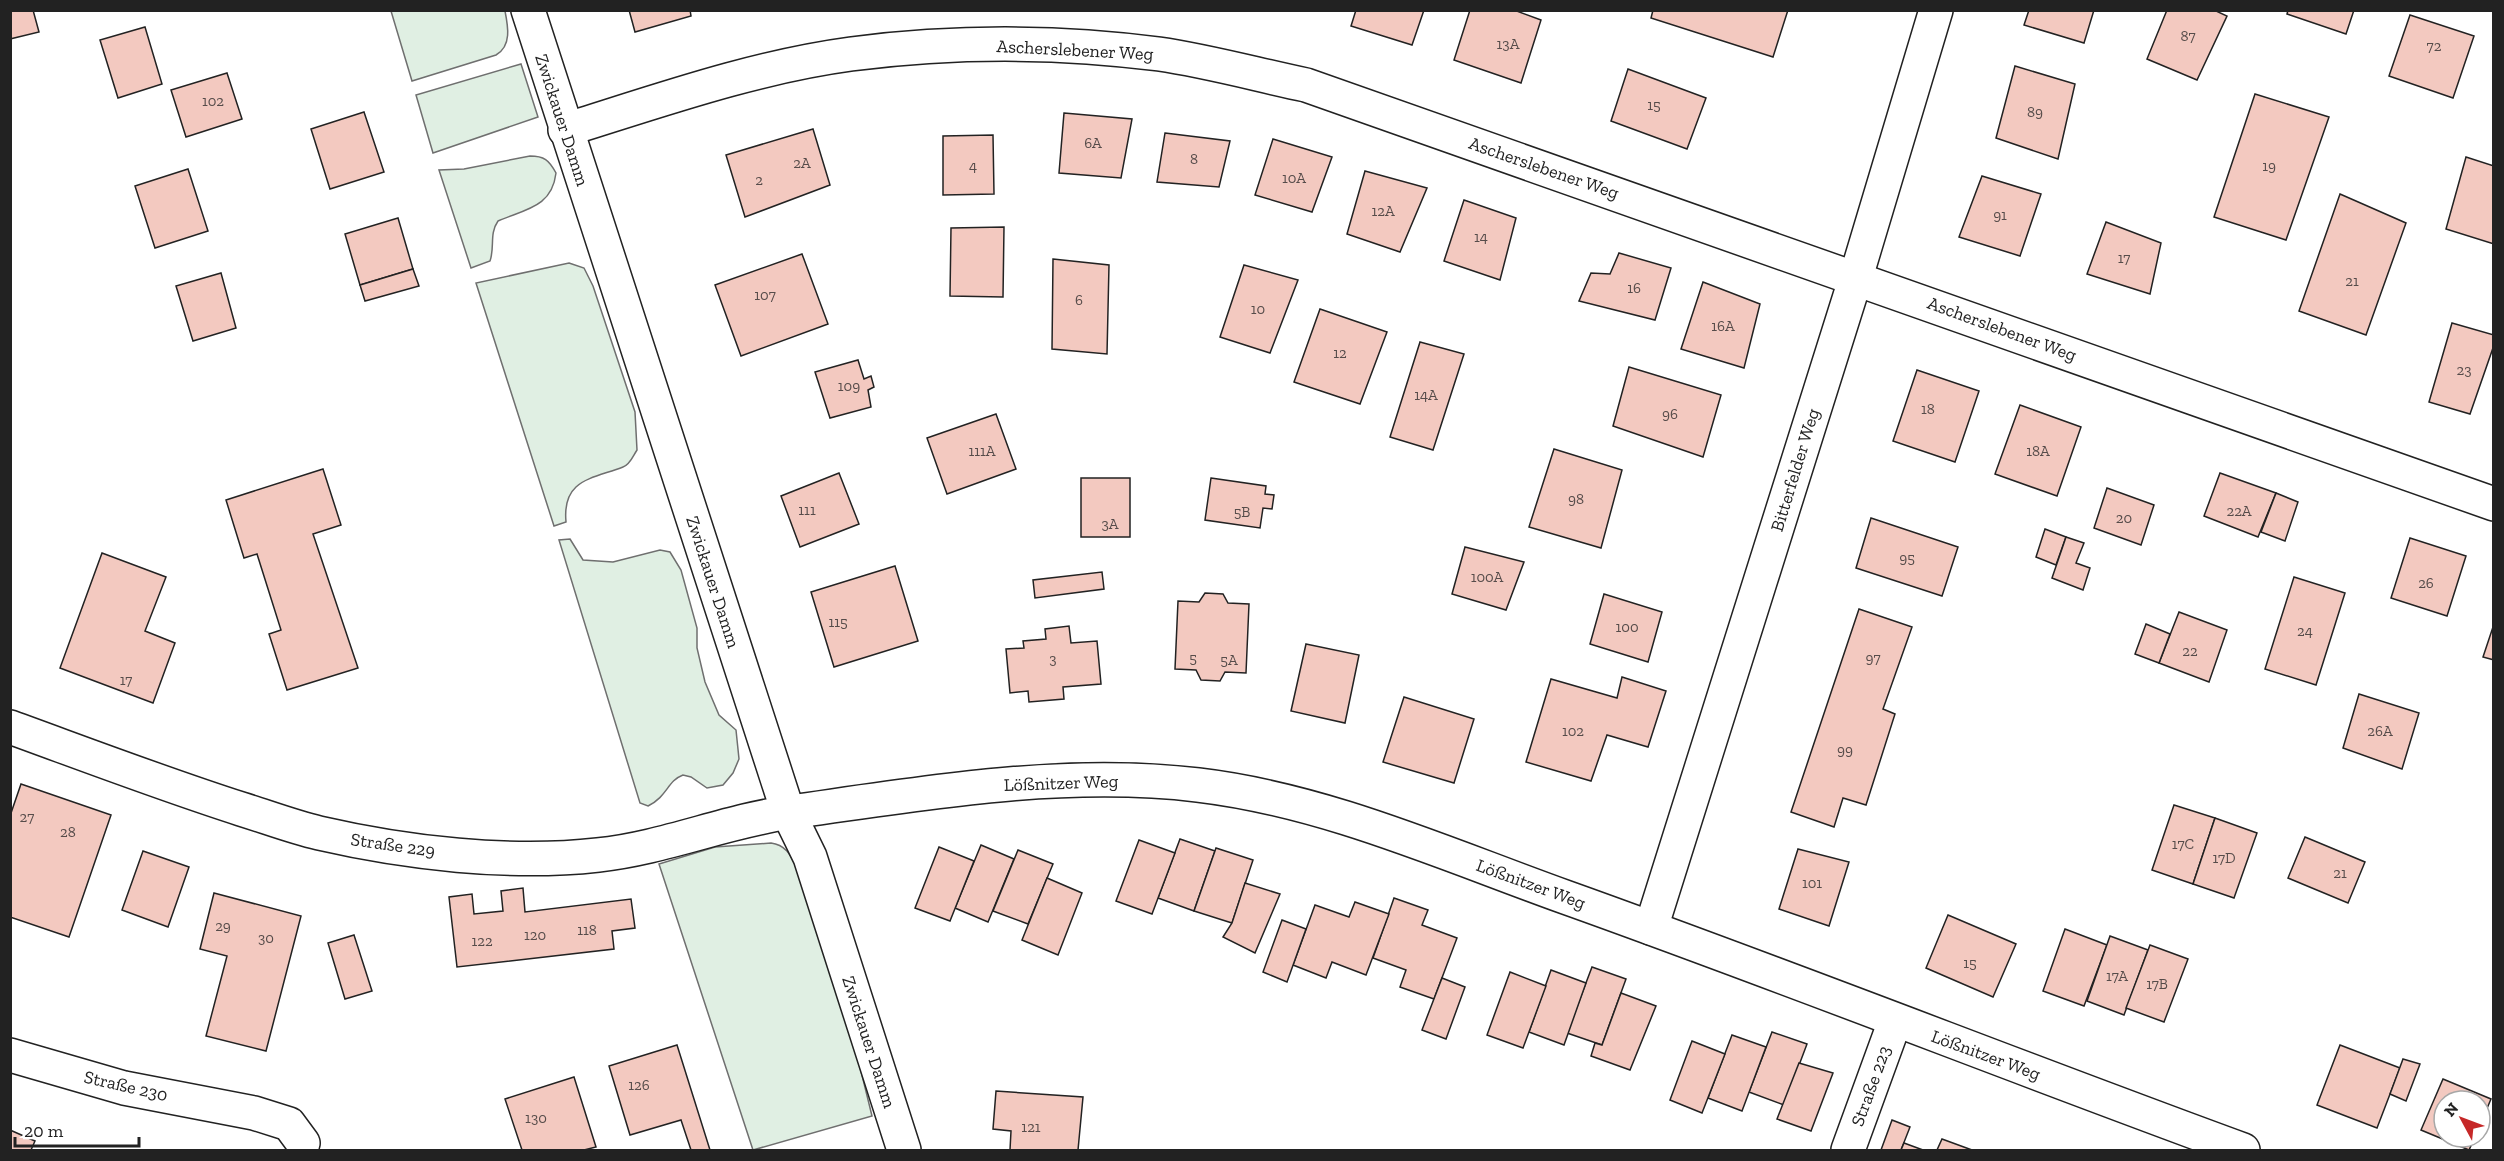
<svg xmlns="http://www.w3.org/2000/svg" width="2504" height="1161" font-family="'Zilla Slab',serif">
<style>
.green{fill:#e0efe3;stroke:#6f6f6f;stroke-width:1.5}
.building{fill:#f3c9c0;stroke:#222;stroke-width:1.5}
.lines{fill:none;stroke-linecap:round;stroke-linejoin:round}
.minor-casing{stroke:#222;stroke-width:36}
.minor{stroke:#fff;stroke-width:33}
.labels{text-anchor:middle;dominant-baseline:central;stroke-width:4.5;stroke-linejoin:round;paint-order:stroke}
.number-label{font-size:15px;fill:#564c4a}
.street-label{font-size:18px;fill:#222;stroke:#fff}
</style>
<rect width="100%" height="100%" fill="#fff"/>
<!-- green -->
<g class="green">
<path d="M391,11H505C508,26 512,46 496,55L412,81Z"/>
<path d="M521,64L538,117L433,153L416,95Z"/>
<path d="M530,156C544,156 549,160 556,173C552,207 526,209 498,221C489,234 495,247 490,261L471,268L439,170L464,169Z"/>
<path d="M569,263L584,268L593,286L635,412L637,450C633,456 630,465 623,467C592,479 562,479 566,522L554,526L476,283Z"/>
<path d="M570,539L583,560L613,562L660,550L670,552L681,570L697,628V648L705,682L719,715L736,730L739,759L733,773L723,785L707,788L691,777L683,775C667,781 668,796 648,806L640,803L559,540Z"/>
<path d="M771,843C788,845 792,859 800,873L850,1026L872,1116L753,1150L659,864L715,847Z"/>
</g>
<!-- building -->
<g class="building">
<path d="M10,10H33L39,32L10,39Z"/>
<path d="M629,10H690L691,16L635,32Z"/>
<path d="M1356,10H1424L1412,45L1351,26Z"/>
<path d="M1470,10H1514L1541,20L1521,83L1454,60Z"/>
<path d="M1653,10H1788L1773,57L1651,18Z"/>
<path d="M2029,10H2094L2084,43L2024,25Z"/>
<path d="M2167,10H2214L2227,16L2197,80L2147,59Z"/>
<path d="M2288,10H2354L2346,34L2287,14Z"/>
<path d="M2410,15L2474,36L2453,98L2389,76Z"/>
<path d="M145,27L162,84L118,98L100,40Z"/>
<path d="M2015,66L2075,84L2058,159L1996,138Z"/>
<path d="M1628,69L1706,98L1687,149L1611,121Z"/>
<path d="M227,73L242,119L186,137L171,90Z"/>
<path d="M2255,94L2329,117L2286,240L2214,217Z"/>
<path d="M364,112L384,172L330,189L311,129Z"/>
<path d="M1064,113L1132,119L1121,178L1059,173Z"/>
<path d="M813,129L830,185L745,217L726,155Z"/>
<path d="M1165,133L1230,141L1219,187L1157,182Z"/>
<path d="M993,135L994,194L943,195V136Z"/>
<path d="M1273,139L1332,157L1312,212L1255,195Z"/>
<path d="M2466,157L2494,166V244L2446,229Z"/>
<path d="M188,169L208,231L155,248L135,186Z"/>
<path d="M1365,171L1427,188L1400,252L1347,234Z"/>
<path d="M1982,176L2041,194L2020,256L1959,237Z"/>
<path d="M2340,194L2406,223L2366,335L2299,311Z"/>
<path d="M1464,200L1516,218L1500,280L1444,261Z"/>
<path d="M398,218L413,269L360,285L345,234Z"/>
<path d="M2106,222L2161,243L2150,294L2087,274Z"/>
<path d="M1004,227L1003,297L950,296L951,228Z"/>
<path d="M1619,253L1671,268L1655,320L1579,301L1591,273L1610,274Z"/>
<path d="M802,254L828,324L741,356L715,285Z"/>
<path d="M1053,259L1109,265L1107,354L1052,349Z"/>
<path d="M1244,265L1298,280L1270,353L1220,337Z"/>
<path d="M413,269L419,286L365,301L360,285Z"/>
<path d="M221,273L236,328L193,341L176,286Z"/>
<path d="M1703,282L1760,304L1744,368L1681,349Z"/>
<path d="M1320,309L1387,332L1360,404L1294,382Z"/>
<path d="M2452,323L2494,335V345L2470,414L2429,402Z"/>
<path d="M1420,342L1464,354L1433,450L1390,437Z"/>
<path d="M858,360L864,379L871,376L874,387L868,390L871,407L830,418L815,372Z"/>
<path d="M1629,367L1721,395L1703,457L1613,426Z"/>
<path d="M1917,370L1979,391L1955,462L1893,441Z"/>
<path d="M2020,405L2081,427L2057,496L1995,474Z"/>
<path d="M996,414L1016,469L947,494L927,438Z"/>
<path d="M1554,449L1622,470L1601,548L1529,527Z"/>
<path d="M323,469L341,525L313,534L358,668L287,690L269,634L281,630L257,554L244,558L226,500Z"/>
<path d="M839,473L859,524L800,547L781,496Z"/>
<path d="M2220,473L2276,493L2258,537L2204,516Z"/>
<rect x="1081" y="478" width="49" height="59"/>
<path d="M1211,478L1266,486L1265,494L1274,495L1272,509L1263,508L1260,528L1205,520Z"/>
<path d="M2107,488L2154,505L2141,545L2094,528Z"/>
<path d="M2276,493L2298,502L2285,541L2261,532Z"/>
<path d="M1871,518L1958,547L1942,596L1856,568Z"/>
<path d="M2045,529L2066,537L2056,565L2036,557Z"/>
<path d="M2066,537L2084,543L2076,563L2090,568L2083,590L2052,578Z"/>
<path d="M2410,538L2466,556L2447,616L2391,598Z"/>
<path d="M1465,547L1524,562L1506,610L1452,594Z"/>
<path d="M102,553L166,577L145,631L175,643L153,703L60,668Z"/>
<path d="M895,566L918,641L834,667L811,592Z"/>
<path d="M1102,572L1104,589L1035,598L1033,580Z"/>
<path d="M2294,577L2345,593L2316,685L2265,669Z"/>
<path d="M1205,593L1223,594L1228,603L1249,604L1246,673L1225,672L1220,681L1201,680L1196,670L1175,669L1178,601L1199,602Z"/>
<path d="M1604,594L1662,612L1648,662L1590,644Z"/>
<path d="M1859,609L1912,627L1883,709L1895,714L1866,805L1843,798L1834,827L1791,812Z"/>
<path d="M2179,612L2227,630L2209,682L2159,663Z"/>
<path d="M2146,624L2170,634L2159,663L2135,654Z"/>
<path d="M2494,624V660L2483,657Z"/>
<path d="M1069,626L1071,643L1097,641L1101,684L1063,687L1064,699L1029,702L1028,691L1010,693L1006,649L1024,648L1023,641L1046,639L1045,629Z"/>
<path d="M1306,644L1359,655L1345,723L1291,711Z"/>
<path d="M1622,677L1666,691L1648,747L1607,735L1591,781L1526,762L1551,679L1617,698Z"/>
<path d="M2359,694L2419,713L2402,769L2343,748Z"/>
<path d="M1404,697L1474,719L1454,783L1383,762Z"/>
<path d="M21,784L111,815L69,937L10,917V816Z"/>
<path d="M2174,805L2215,818L2193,884L2152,870Z"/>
<path d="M2215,818L2257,833L2234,898L2193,884Z"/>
<path d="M2305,837L2365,862L2348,903L2288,878Z"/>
<path d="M1180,839L1215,851L1194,911L1158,898Z"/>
<path d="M1139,840L1175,853L1152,914L1116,901Z"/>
<path d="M981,845L1014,859L988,922L955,908Z"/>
<path d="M939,847L974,861L950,921L915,908Z"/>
<path d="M1216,848L1253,860L1232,923L1194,911Z"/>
<path d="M1798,849L1849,862L1829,926L1779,909Z"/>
<path d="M1018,850L1053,864L1028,924L993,911Z"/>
<path d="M143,851L189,867L168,927L122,910Z"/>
<path d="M1047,878L1082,893L1058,955L1022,940Z"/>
<path d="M1245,883L1280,894L1255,953L1223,937L1232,923Z"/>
<path d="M523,888L525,912L631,899L635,928L612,931L614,949L457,967L449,897L472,894L474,914L503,911L501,891Z"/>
<path d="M214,893L301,916L266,1051L206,1036L227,956L200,949Z"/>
<path d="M1394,898L1428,910L1422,925L1457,938L1434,999L1400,987L1406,970L1373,958Z"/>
<path d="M1355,902L1389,914L1366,975L1332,962L1326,978L1293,965L1315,905L1349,917Z"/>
<path d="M1948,915L2016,944L1993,997L1926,968Z"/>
<path d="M1282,920L1306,929L1287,982L1263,972Z"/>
<path d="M2065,929L2107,945L2084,1006L2043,991Z"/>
<path d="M354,935L372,991L345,999L328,943Z"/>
<path d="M2110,936L2148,950L2124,1015L2087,1001Z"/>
<path d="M2150,945L2188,959L2164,1022L2126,1008Z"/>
<path d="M1592,967L1626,979L1602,1045L1567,1033Z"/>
<path d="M1551,970L1586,983L1564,1045L1529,1032Z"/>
<path d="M1510,972L1546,986L1523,1048L1487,1035Z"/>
<path d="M1442,978L1465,987L1446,1039L1422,1030Z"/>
<path d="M1621,993L1656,1006L1630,1070L1591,1056L1595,1043L1602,1045Z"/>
<path d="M1772,1032L1807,1044L1784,1105L1749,1092Z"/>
<path d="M1732,1035L1766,1047L1742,1111L1708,1098Z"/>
<path d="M1692,1041L1725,1054L1702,1113L1670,1100Z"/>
<path d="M677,1045L710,1150H691L681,1120L630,1135L609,1066Z"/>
<path d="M2340,1045L2400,1068L2377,1128L2317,1105Z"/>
<path d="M2403,1059L2420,1064L2406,1101L2390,1094Z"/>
<path d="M1799,1063L1833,1073L1811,1131L1777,1119Z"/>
<path d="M574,1077L596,1147L584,1150H522L505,1099Z"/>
<path d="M2443,1079L2491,1099L2480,1125V1101H2444V1137H2475L2469,1150L2421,1130Z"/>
<path d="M996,1091L1083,1097L1078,1150H1010L1011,1131L993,1129Z"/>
<path d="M1892,1120L1910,1127L1901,1150H1881Z"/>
<path d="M10,1130L35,1141L31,1150H10Z"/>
<path d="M1942,1139L1972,1150H1937Z"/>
<path d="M1904,1143L1923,1150H1901Z"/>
</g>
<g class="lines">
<defs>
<g id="minor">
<path d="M528,10L788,812L810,857L904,1150"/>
<path d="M565,130C658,101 754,67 851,54C952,41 1058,41 1159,54C1208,61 1258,75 1306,85L2494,504"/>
<path d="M10,727C87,755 163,784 241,809C267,817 293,827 319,833C406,853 509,865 598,855C664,848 726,821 791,812C925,793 1062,769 1198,785C1325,800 1445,854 1565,897C1792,978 2016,1067 2243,1150"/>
<path d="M1651,928L1856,277L1936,10"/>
<path d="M10,1055L124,1088L254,1113L289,1124L303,1143"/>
<path d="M1848,1150L1895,1021"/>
</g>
</defs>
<!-- minor casing -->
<use href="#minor" class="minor-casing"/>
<!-- minor -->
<use href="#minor" class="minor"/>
</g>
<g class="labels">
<!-- number labels -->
<g class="number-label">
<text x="2188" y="36">87</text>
<text x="1508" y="44">13A</text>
<text x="2434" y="46">72</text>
<text x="213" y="101">102</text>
<text x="1654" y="105">15</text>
<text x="2035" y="112">89</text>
<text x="1093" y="143">6A</text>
<text x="1194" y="159">8</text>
<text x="802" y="163">2A</text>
<text x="973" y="166">4</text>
<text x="2269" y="166">19</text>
<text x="1294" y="178">10A</text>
<text x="759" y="180">2</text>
<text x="1383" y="211">12A</text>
<text x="2000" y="215">91</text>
<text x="1481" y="237">14</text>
<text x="2124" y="258">17</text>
<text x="2352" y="281">21</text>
<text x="1634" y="288">16</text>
<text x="765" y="295">107</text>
<text x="1079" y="300">6</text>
<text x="1258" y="309">10</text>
<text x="1723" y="326">16A</text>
<text x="1340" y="353">12</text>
<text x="2464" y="370">23</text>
<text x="849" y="386">109</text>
<text x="1426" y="395">14A</text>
<text x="1928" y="409">18</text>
<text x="1670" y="414">96</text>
<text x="982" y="451">111A</text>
<text x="2038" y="451">18A</text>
<text x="1576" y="499">98</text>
<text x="807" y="510">111</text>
<text x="2239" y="511">22A</text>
<text x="1242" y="512">5B</text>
<text x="2124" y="518">20</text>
<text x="1110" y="524">3A</text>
<text x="1907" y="558">95</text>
<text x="1487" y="577">100A</text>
<text x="2426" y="583">26</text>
<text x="838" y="622">115</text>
<text x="1627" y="627">100</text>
<text x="2305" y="631">24</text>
<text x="2190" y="651">22</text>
<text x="1193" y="658">5</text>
<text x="1873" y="658">97</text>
<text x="1053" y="659">3</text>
<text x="1229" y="660">5A</text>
<text x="126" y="680">17</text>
<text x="1573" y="731">102</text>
<text x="2380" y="731">26A</text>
<text x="1845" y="750">99</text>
<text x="27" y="817">27</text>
<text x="68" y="832">28</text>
<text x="2183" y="844">17C</text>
<text x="2224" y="858">17D</text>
<text x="2340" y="873">21</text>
<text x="1812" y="883">101</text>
<text x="223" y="926">29</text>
<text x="587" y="930">118</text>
<text x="535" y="935">120</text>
<text x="266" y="938">30</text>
<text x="482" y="941">122</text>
<text x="1970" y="963">15</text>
<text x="2117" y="976">17A</text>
<text x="2157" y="984">17B</text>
<text x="639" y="1085">126</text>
<text x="536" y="1118">130</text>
<text x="1031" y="1127">121</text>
</g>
<!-- street labels -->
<g class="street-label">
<text transform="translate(1075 50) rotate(3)">Ascherslebener Weg</text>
<text transform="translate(562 120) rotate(72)">Zwickauer Damm</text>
<text transform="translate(1544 168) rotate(19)">Ascherslebener Weg</text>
<text transform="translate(2002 329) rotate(20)">Ascherslebener Weg</text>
<text transform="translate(1795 470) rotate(-73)">Bitterfelder Weg</text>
<text transform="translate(713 582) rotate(72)">Zwickauer Damm</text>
<text transform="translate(1061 783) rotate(-2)">Lößnitzer Weg</text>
<text transform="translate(393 845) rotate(8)">Straße 229</text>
<text transform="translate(1531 884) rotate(20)">Lößnitzer Weg</text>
<text transform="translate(869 1042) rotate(72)">Zwickauer Damm</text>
<text transform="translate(1986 1055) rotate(20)">Lößnitzer Weg</text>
<text transform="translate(126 1086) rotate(13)">Straße 230</text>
<text transform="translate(1871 1086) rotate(-70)">Straße 223</text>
</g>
</g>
<!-- border -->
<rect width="2504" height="1161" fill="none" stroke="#222222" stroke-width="24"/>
<!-- north arrow -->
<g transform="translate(2462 1119) rotate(311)"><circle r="28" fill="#ffffff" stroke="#a7a7a7" stroke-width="1.5"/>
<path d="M0-4.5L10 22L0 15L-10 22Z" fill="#c62828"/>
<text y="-9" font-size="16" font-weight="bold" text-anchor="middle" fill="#222222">N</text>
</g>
<!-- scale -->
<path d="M15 1137v9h124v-9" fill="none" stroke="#222222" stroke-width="3"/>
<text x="24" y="1137" font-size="18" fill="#222222" stroke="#ffffff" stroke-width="4.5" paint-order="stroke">20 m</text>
</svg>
